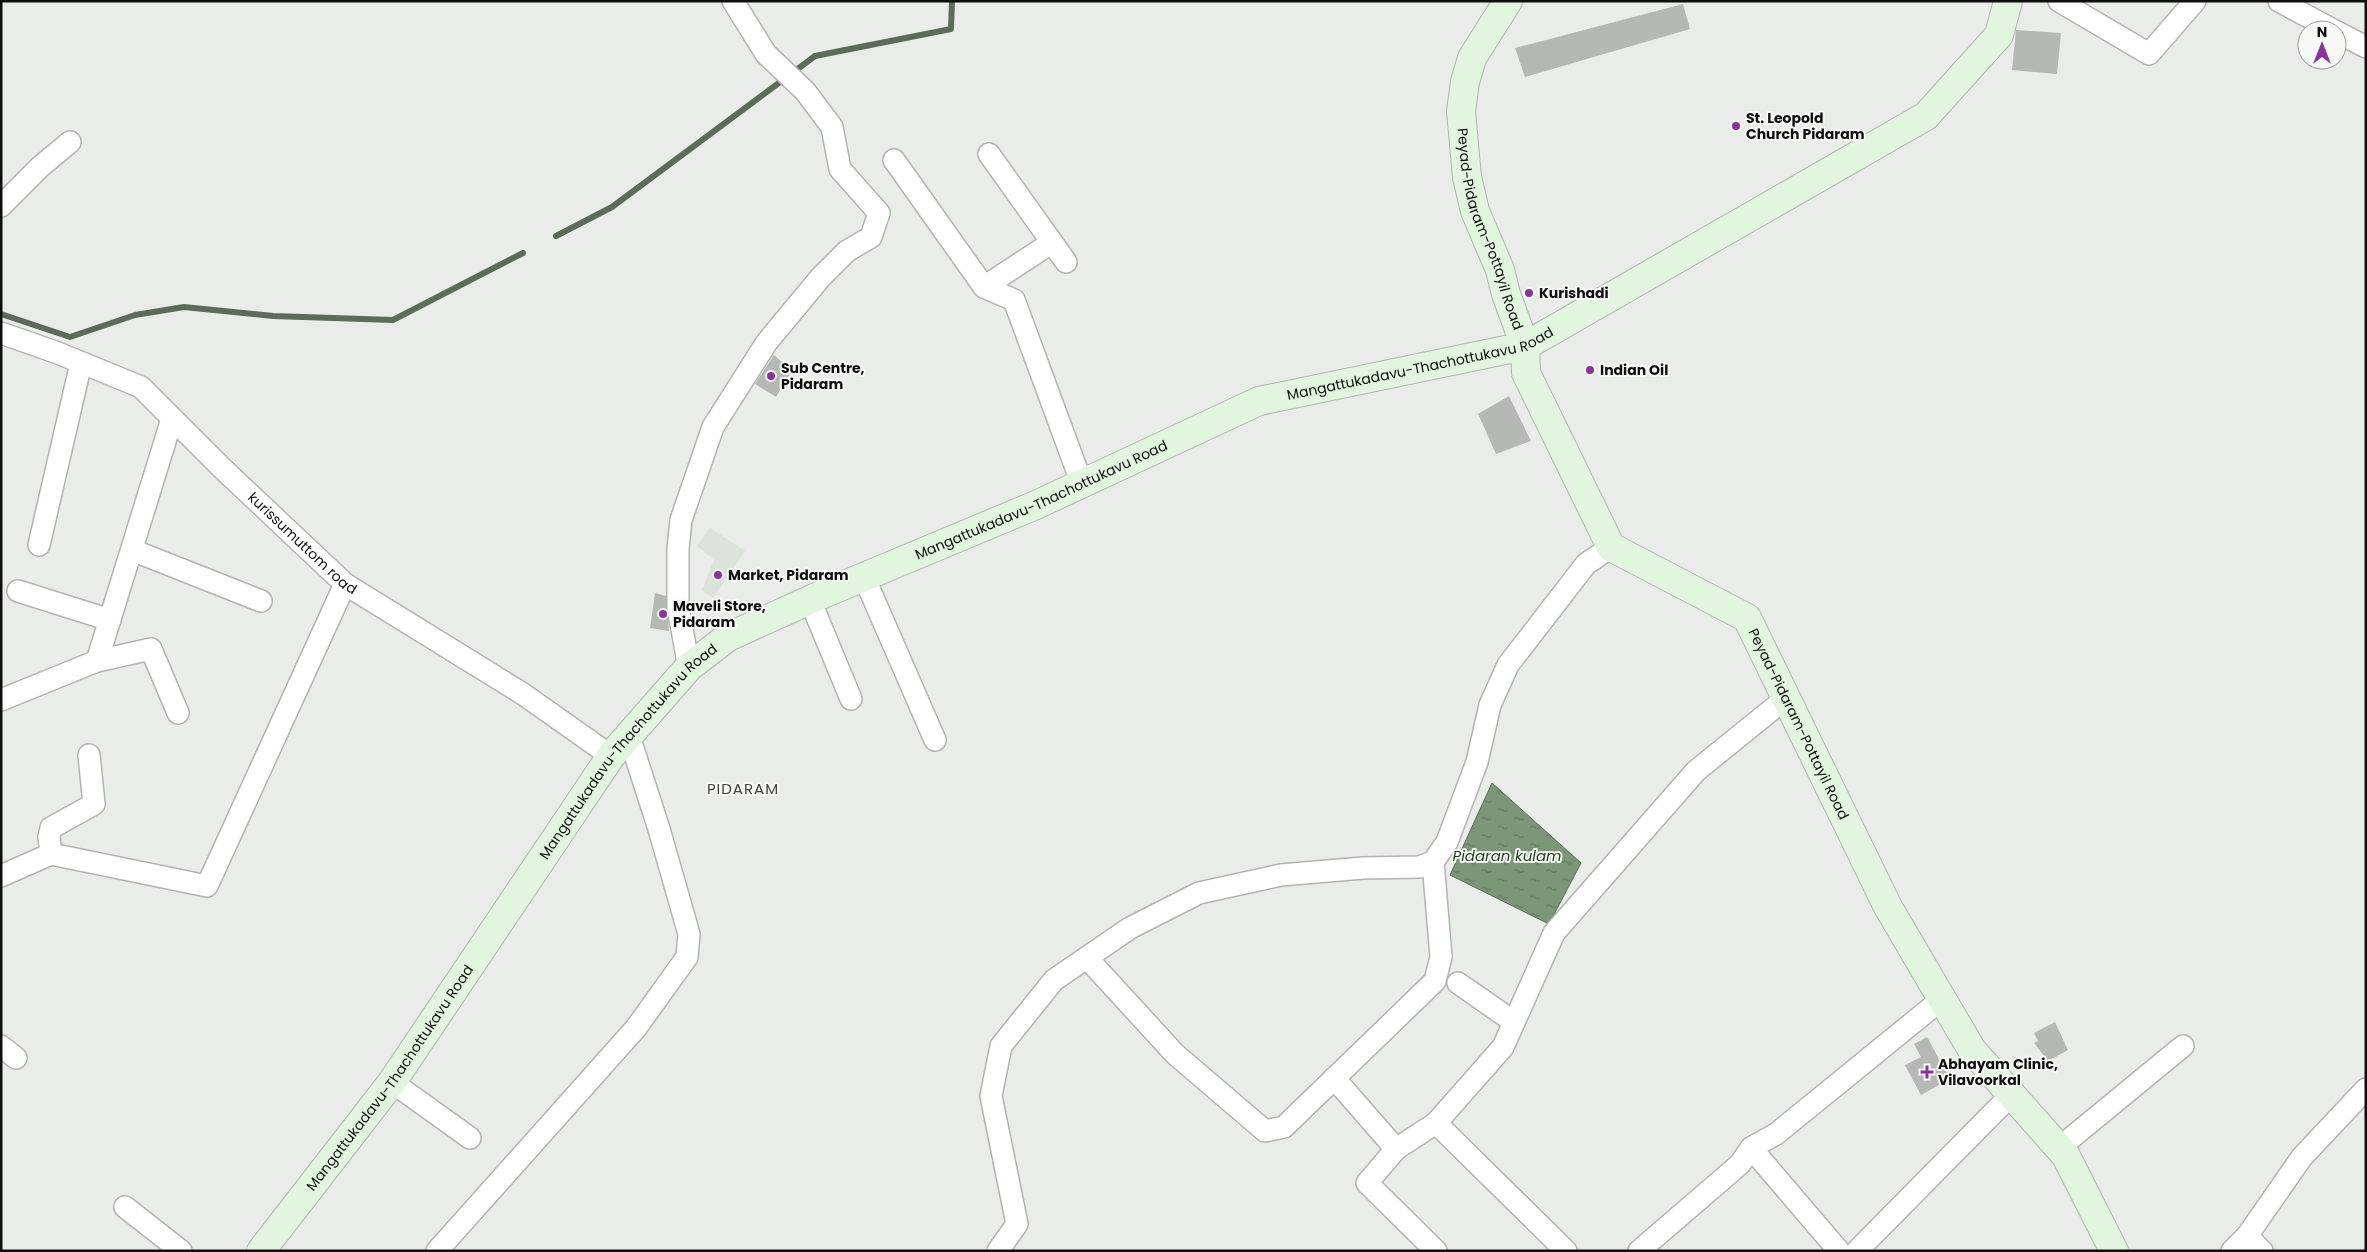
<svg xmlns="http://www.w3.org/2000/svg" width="2367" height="1252" font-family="Poppins,sans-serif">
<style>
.built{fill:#dbe3da}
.water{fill:url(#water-ripples);stroke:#5b6d58}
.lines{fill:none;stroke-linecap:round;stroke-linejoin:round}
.stream{stroke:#5b6d58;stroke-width:6}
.building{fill:#b5b8b5}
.street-casing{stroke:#b1b4b1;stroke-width:24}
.secondary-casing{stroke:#b1b4b1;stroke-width:30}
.street{stroke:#fff;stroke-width:21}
.secondary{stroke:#e2f6df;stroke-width:28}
.poi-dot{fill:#8d329d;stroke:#f6f9f6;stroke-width:2}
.labels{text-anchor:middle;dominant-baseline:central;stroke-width:4;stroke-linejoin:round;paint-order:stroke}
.poi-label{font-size:14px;font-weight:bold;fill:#0d0e0d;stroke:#f6f9f6;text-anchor:start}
.street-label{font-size:14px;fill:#0d0e0d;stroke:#f6f9f6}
.neighbourhood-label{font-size:15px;letter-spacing:1px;fill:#414441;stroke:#f6f9f6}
.water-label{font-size:15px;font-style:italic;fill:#193f14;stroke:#f6f9f6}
</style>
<defs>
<pattern id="water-ripples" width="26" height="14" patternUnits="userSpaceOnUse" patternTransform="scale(1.25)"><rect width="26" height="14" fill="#7c9678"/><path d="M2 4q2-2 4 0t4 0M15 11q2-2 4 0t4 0" fill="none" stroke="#647961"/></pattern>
</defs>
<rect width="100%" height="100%" fill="#e9ece9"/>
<!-- built -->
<path class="built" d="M710,528L745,551L713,598L702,590L714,560L697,546Z"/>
<!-- water -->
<path class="water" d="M1492,783L1581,863L1549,924L1450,875Z"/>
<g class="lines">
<!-- stream -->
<g class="stream">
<path d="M556,236L612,207L815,56L951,29L952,1"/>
<path d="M1,314L70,337L135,315L184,307L273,316L393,320L523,253"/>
</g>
</g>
<!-- building -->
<g class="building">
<path d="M1683,4L1690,29L1525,77L1515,48Z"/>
<path d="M2016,30L2061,33L2057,74L2012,70Z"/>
<path d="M774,355L792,371L776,397L755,384Z"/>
<path d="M1509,396L1531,441L1496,454L1478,414Z"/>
<path d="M655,593L666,596L669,631L650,628Z"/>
<path d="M2055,1022L2068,1050L2048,1061L2034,1043L2038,1041L2034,1033Z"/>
<path d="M1927,1037L1950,1079L1921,1095L1905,1065L1921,1057L1914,1044Z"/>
</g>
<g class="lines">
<defs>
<g id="street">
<path d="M2059,1L2149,54L2195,1"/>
<path d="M2279,1L2333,30"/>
<path d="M2337,32L2366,47"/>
<path d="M989,154L1066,262"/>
<path d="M894,160L984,287L1014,300L1082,484"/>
<path d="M1,206L40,167L70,142"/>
<path d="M984,287L1051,243"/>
<path id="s1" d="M1,333L58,353L141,387L223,469L345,584L523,694L611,756"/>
<path d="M39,545L81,363"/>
<path d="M132,550L261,601"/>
<path d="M864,577L935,740"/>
<path d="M18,591L110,620"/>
<path d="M810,600L851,699"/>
<path d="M97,661L172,419"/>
<path d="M689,667L678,608V549L681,520L713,427L767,342L820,278L847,251L871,237L879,213L840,169L832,127L805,91L766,54L733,1"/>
<path d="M1,700L97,661L151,649L178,713"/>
<path d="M51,854L49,837L51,828L94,804L89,755"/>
<path d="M1,876L51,854L207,886L345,584"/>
<path d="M1087,958L1175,1054L1265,1131L1284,1127L1435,981L1441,957L1433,862"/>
<path d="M1458,983L1514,1022"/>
<path d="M1,1046L16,1058"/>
<path d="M1334,1078L1396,1149"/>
<path d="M392,1082L470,1138"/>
<path d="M1751,1148L1839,1251"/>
<path d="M2059,1148L2183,1046"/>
<path d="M125,1207L181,1251"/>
<path d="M2247,1236L2302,1157L2366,1089"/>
<path d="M437,1251L636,1028L687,957L689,934L659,829L629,736"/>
<path d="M998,1251L1017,1224L991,1096L1001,1046L1054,980L1130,928L1199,893L1281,875L1363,868L1419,867L1433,862L1447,842L1477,762L1490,705L1508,665L1586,564L1611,547"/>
<path d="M1436,1251L1367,1183L1396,1149L1436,1123"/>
<path d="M1566,1251L1436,1123L1503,1047L1554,933L1696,771L1785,699"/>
<path d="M1639,1251L1740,1164L1751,1148L1776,1134L1942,999"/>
<path d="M1857,1251L2011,1095"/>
<path d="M2232,1251L2247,1236L2262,1251"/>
</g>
<g id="secondary">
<path id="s2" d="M1508,1L1472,58L1465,82L1461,111L1467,177L1475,211L1500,270L1506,294L1525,346L1526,373L1611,547L1747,618L1888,907L1972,1050L2066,1156L2114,1251"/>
<path id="s3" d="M261,1251L392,1082L611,756L689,667L728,637L823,594L1036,505L1259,401L1525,346L1926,116L1999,35L2008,1"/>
</g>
</defs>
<!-- street casing -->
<use href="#street" class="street-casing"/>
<!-- secondary casing -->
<use href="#secondary" class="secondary-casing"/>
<!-- street -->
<use href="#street" class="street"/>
<!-- secondary -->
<use href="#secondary" class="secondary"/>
</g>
<!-- markers -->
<g class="poi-dot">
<circle cx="1736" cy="126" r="5"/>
<circle cx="1529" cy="293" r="5"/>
<circle cx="1590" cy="370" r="5"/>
<circle cx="771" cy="376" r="5"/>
<circle cx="718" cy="575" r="5"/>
<circle cx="663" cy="614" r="5"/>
<path d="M1924.5 1064.5h5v5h5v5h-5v5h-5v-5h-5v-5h5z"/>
</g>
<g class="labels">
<!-- poi labels -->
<g class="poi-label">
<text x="1746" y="118">St. Leopold<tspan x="1746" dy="16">Church Pidaram</tspan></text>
<text x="1539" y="293">Kurishadi</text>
<text x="781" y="368">Sub Centre,<tspan x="781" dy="16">Pidaram</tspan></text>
<text x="1600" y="370">Indian Oil</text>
<text x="728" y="575">Market, Pidaram</text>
<text x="673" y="606">Maveli Store,<tspan x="673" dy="16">Pidaram</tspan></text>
<text x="1938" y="1064">Abhayam Clinic,<tspan x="1938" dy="16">Vilavoorkal</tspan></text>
</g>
<!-- street labels -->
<g class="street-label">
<text stroke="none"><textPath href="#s2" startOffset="244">Peyad-Pidaram-Pottayil Road</textPath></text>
<text stroke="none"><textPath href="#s3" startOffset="1521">Mangattukadavu-Thachottukavu Road</textPath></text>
<text stroke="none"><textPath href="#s3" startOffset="1116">Mangattukadavu-Thachottukavu Road</textPath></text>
<text stroke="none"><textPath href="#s1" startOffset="375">kurissumuttom road</textPath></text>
<text stroke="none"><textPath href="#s2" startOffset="859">Peyad-Pidaram-Pottayil Road</textPath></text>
<text stroke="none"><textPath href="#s3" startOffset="621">Mangattukadavu-Thachottukavu Road</textPath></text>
<text stroke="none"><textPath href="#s3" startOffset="216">Mangattukadavu-Thachottukavu Road</textPath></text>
</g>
<!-- neighbourhood labels -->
<g class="neighbourhood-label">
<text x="743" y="788">PIDARAM</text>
</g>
<!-- water labels -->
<g class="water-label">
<text x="1507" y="855">Pidaran kulam</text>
</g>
</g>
<!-- border -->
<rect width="2367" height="1252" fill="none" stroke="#0d0e0d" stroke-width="5"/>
<!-- north arrow -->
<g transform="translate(2322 45)"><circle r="24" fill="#f6f9f6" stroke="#999b99"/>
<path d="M0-4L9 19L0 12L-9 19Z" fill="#8d329d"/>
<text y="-8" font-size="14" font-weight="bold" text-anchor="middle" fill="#0d0e0d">N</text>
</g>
</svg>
